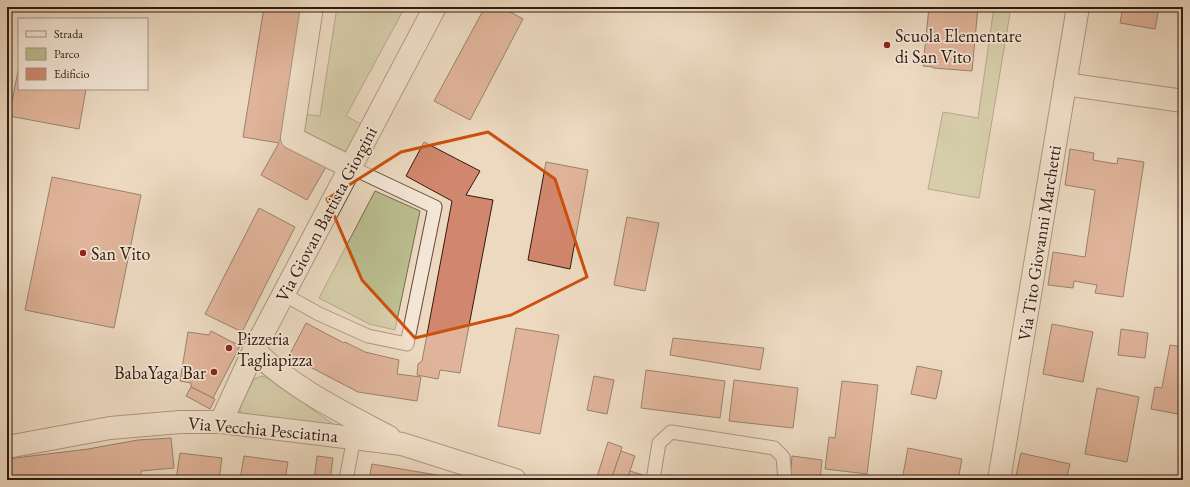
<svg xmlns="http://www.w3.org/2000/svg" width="1190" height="487" font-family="'EB Garamond',serif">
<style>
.green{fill:#babe90;stroke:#766c4f}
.building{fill:#d1876d;stroke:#311a0e}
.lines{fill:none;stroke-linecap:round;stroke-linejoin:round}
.service-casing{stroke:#604a3a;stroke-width:15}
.minor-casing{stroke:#604a3a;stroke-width:24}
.service{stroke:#f3e6d6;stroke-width:13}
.minor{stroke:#f3e6d6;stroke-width:22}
.marked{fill:none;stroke:#cd500c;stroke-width:3;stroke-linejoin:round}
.poi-dot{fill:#8f2418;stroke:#f3e6d6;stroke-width:1.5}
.labels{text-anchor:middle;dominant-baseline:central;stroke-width:3.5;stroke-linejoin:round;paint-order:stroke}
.poi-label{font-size:18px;fill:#311a0e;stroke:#f3e6d6;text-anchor:start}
.street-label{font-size:18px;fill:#311a0e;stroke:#f3e6d6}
</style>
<rect width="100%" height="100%" fill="#ecd9c0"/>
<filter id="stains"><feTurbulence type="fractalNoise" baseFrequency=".005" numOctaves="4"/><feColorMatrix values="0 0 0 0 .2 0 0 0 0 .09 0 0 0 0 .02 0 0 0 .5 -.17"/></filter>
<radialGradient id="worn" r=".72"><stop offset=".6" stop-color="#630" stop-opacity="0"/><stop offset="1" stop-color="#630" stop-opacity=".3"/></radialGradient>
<!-- green -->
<g class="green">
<path d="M337,7H405L346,116L361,124L346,156L301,135L304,114L320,116Z"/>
<path d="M994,7H1011L979,198L928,189L943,112L978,118Z"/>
<path d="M375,191L420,211L395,330L369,324L319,298Z"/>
<path d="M262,376L268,378L333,424L334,426L242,415L240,412V406L254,379Z"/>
</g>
<!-- building -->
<g class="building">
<path d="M264,7H301L280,141L281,139L327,165L307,200L261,175L279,143L243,137Z"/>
<path d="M485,7H501L523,19L470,120L434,101Z"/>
<path d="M929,7H978L972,71L933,68V67L923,66Z"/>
<path d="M1123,7H1159L1155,29L1120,23Z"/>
<path d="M19,66V89H86L79,129L9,116Z"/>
<path d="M424,142L480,171L466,195L493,200L460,373L440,370L438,379L417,375L418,364L422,361L452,201L406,176Z"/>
<path d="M1070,149L1094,153L1093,160L1117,164L1118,158L1144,162L1123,297L1095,293L1097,285L1074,281L1073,288L1048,285L1053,252L1085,257L1095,190L1065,185Z"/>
<path d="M546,162L588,170L570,269L528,260Z"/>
<path d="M52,177L141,195L114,328L25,310Z"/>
<path d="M259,208L295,227L242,332L205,314Z"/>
<path d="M627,217L659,223L645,291L614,285Z"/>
<path d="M306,323L344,343L345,342L365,352L399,360L397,374L421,377L417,401L358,392L289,356Z"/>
<path d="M1052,324L1093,332L1083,382L1043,374Z"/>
<path d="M516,328L559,335L540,434L498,426Z"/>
<path d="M1121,329L1148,333L1145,358L1118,355Z"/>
<path d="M211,331L240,346L213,398L191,387V383L180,381L188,332L209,335Z"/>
<path d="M673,338L764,348L760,370L670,355Z"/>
<path d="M1170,345L1183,347V415L1151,409L1155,387L1162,388Z"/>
<path d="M917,366L942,371L936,399L911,394Z"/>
<path d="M646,370L725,381L720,418L641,408Z"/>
<path d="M594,376L614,380L607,414L587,410Z"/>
<path d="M734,380L798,388L793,428L729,421Z"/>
<path d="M842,381L878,385L867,474L825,469L829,437L835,438Z"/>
<path d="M191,387L215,399L210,409L186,396Z"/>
<path d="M1097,388L1139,397L1127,462L1085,454Z"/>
<path d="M171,438L174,468L141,471V480H10L7,459L88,449L138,440Z"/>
<path d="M608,442L622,447L621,451L611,480H596Z"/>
<path d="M908,448L962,459L958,480H902Z"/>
<path d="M621,451L635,456L627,480H611Z"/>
<path d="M180,453L222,458L219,480H176Z"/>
<path d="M1021,453L1070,464L1066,480H1015Z"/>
<path d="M244,456L288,462L285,480H240Z"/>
<path d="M317,456L333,458L330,480H314Z"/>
<path d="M792,456L822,460L820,480H790Z"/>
<path d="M372,464L466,480H369Z"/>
<path d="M630,471L646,476L644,480H627Z"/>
<path d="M667,475L709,478L732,480H667Z"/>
</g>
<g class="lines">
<defs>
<g id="service">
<path d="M283,294L319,314L368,336L407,344L435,207L350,167"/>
<path d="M346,480L354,437"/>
<path d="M653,480L659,443L671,432L774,448L783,457L785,480"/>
</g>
<g id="minor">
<path d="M312,7L292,138L350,167"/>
<path d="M1065,84L1183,101"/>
<path d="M254,350C290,387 344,413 389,437"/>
<path d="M221,422L254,350L435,7"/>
<path d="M7,447L110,428L180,422H221L402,444L515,480"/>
<path d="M999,480L1078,7"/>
</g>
</defs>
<!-- service casing -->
<use href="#service" class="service-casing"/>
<!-- minor casing -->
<use href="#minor" class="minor-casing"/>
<!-- service -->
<use href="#service" class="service"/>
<!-- minor -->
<use href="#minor" class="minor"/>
</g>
<!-- marked area -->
<path d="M0 0H1190V487H0ZM488,132L555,179L587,277L511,315L415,338L362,280L327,199L401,152Z" fill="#ecd9c0" fill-opacity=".55" fill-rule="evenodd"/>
<path class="marked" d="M488,132L555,179L587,277L511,315L415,338L362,280L327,199L401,152Z"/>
<!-- markers -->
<g class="poi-dot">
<circle cx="887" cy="45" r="4"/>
<circle cx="83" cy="253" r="4"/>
<circle cx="229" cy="348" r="4"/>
<circle cx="214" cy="372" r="4"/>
</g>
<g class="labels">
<!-- poi labels -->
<g class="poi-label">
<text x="895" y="35">Scuola Elementare<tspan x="895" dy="21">di San Vito</tspan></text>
<text x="91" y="253">San Vito</text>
<text x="237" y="338">Pizzeria<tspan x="237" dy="21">Tagliapizza</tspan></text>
<text x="206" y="372" text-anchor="end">BabaYaga Bar</text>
</g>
<!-- street labels -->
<g class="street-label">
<text transform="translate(326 214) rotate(-62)">Via Giovan Battista Giorgini</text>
<text transform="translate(1039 243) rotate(-81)">Via Tito Giovanni Marchetti</text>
<text transform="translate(263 429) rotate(5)">Via Vecchia Pesciatina</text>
</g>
</g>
<!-- margin -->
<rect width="1190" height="487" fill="none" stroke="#ecd9c0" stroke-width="24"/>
<rect x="8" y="8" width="1174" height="471" fill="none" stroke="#311a0e" stroke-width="2"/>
<rect x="12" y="12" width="1166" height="463" fill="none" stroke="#311a0e"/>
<!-- legend -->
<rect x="18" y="18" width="130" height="72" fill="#f3e6d6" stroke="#a59486"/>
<rect x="26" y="31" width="20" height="6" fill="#f3e6d6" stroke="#a59486"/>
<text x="54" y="38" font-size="12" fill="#311a0e">Strada</text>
<rect x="26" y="48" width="20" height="12" fill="#babe90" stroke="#a59486"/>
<text x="54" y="58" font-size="12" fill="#311a0e">Parco</text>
<rect x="26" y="68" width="20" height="12" fill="#d1876d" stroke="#a59486"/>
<text x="54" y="78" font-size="12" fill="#311a0e">Edificio</text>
<rect width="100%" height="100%" filter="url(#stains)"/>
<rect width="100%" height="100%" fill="url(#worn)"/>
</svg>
